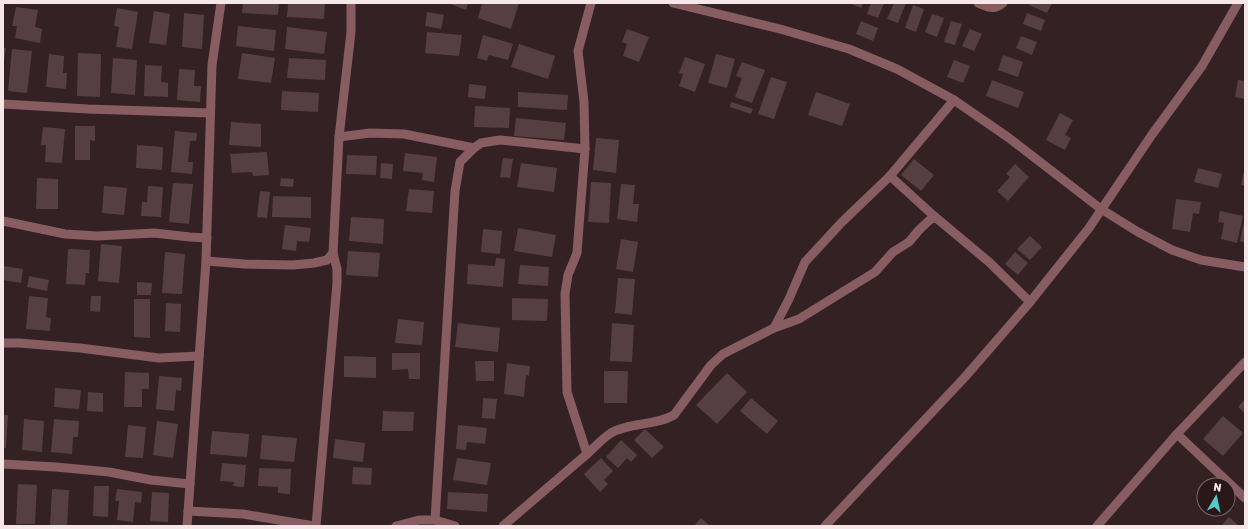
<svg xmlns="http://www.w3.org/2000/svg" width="1248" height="529" font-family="Rubik,sans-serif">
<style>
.building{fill:#553f41}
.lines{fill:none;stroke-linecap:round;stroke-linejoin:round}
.minor{stroke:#875d61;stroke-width:9}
</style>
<rect width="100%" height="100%" fill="#342123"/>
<!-- building -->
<g class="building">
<path d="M243,3H279L278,15L242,13Z"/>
<path d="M288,3H325L324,19L287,17Z"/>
<path d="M448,3H468L466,10Z"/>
<path d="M482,3H519L511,29L478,18Z"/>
<path d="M849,3H863L861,8Z"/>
<path d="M871,3H884L878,18L867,14Z"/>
<path d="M894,3H906L898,23L887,19Z"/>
<path d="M1030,3H1052L1047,13L1029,5Z"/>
<path d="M913,5L924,9L916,32L905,28Z"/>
<path d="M16,7L38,10L35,27L42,29L40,43L15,38L17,26H12Z"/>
<path d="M117,8L138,12L132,49L116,47L119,27L114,26Z"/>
<path d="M154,11L170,14L166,45L149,43Z"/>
<path d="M427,12L444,15L441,29L425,26Z"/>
<path d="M184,13L204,15L202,49L182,47Z"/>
<path d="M1027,13L1045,20L1041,31L1023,24Z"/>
<path d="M932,14L944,18L937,37L925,32Z"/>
<path d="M861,21L878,28L873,41L856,34Z"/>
<path d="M951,21L962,24L955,45L944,42Z"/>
<path d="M238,26L276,30L274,51L236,46Z"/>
<path d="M287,27L327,32L324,54L285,49Z"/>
<path d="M627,29L649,37L639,62L623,56L627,44L622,42Z"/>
<path d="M970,29L982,34L974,51L962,46Z"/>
<path d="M427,32L462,35L459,56L425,53Z"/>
<path d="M483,35L513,44L508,60L489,55L487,61L477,58Z"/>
<path d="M1021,36L1037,42L1032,55L1016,48Z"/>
<path d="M519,44L555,56L548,79L511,67Z"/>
<path d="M3,48H6L4,61H3Z"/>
<path d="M12,49L32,51L27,93L8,91Z"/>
<path d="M78,53L101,54L100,97L77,96Z"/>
<path d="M242,53L275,58L271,83L238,79Z"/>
<path d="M49,54L64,56L63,73H67L66,89L46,87Z"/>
<path d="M716,54L735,59L727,88L708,83Z"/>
<path d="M1003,55L1023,62L1018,77L998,70Z"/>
<path d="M685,57L705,64L695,92L679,86L683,74L679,73Z"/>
<path d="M113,58L137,60L135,95L111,93Z"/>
<path d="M289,58L326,60L325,80L287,78Z"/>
<path d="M954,60L970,66L963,83L947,77Z"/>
<path d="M742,62L765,70L752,103L735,97L742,78L736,76Z"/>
<path d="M145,65L162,66L161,82L168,83V97L144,96Z"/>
<path d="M179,69L195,70L194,86H201L200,102L177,100Z"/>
<path d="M771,77L787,82L774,119L758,114Z"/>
<path d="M992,80L1024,92L1018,108L986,96Z"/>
<path d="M1238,80L1245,81V99L1235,97Z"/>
<path d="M469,84L486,86L485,99L468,97Z"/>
<path d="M282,91L319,93L318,112L281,110Z"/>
<path d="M518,92L568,95L567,110L518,107Z"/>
<path d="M816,92L850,104L842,126L808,115Z"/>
<path d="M731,102L753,109L751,114L730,107Z"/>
<path d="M475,106L510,108L509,128L474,127Z"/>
<path d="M1060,113L1073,120L1065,135L1071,138L1065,150L1046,140Z"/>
<path d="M516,118L566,123L564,140L514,136Z"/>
<path d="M231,122L261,124V147L229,145Z"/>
<path d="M75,126H95V141L90,140V160H75Z"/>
<path d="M43,127L65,129L62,163L45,162L46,145H41Z"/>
<path d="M175,131L197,133L196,141H190L188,162H193L192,174L171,172Z"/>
<path d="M596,138L619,140L616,173L593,170Z"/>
<path d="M137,145L163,147L162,170L136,168Z"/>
<path d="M267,152L269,175L253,176L252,172L232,173L230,154Z"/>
<path d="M405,153L437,157L434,182L422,180L423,173L403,171Z"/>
<path d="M347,155L377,156L376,175L346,174Z"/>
<path d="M503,158L513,159L510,178L500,177Z"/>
<path d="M914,159L934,175L921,191L901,175Z"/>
<path d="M381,163L393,164L392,179L380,178Z"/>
<path d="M521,163L557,168L554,192L517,187Z"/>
<path d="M1015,164L1029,177L1008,201L997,191L1010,177L1006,174Z"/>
<path d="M1198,168L1222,174L1218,188L1194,182Z"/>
<path d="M1244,171H1245V186L1241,185Z"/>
<path d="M37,178L58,179V209H36Z"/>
<path d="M281,178L294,179L293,187L280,186Z"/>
<path d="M591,182L611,183L609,223L588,222Z"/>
<path d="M173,183L193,184L189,224L169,222Z"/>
<path d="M621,184L635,185L633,204H639L637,222L617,219Z"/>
<path d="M104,186L127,188L124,215L102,213Z"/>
<path d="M148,186L163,187L161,217L141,216L142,202H147Z"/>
<path d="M409,189L434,191L432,213L406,211Z"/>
<path d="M260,191L270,192L267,218L257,217Z"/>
<path d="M273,196L311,197V218L272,217Z"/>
<path d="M1176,199L1201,202L1199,214L1193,213L1190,232L1172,229Z"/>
<path d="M1220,211L1243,216L1237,243L1221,239L1224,223L1218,222Z"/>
<path d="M351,217L384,219L383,244L349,241Z"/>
<path d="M1244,222H1245V243L1240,241Z"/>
<path d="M285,225L311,228L309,242L297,241L296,251L282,249Z"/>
<path d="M518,228L556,235L552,257L514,251Z"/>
<path d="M483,229L502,231L500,254L481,252Z"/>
<path d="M1030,236L1042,247L1030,260L1017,249Z"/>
<path d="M621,239L638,242L633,272L616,269Z"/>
<path d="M101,244L122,246L119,283L98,281Z"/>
<path d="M68,249L90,250L89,273H86L85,285L66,284Z"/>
<path d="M348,251L380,253L378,277L346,275Z"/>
<path d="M165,252L185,254L182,294L162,293Z"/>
<path d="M1015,252L1028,263L1018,275L1005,264Z"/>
<path d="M496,258L505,259L503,287L467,284L468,264L495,266Z"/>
<path d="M520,265L549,267L548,286L518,284Z"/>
<path d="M3,266L23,269L21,283L3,280Z"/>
<path d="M29,276L49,280L47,291L27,287Z"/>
<path d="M618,278L635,279L632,315L615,313Z"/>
<path d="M137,282L152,283L151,295H137Z"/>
<path d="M29,296L48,298L46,317L51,318L50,331L26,329Z"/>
<path d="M91,296H101L100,312L90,311Z"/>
<path d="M512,298L548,299L547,321L512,320Z"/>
<path d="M134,299H150V338L134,337Z"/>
<path d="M166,303L181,304L180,332L165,331Z"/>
<path d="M398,319L424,322L422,345L395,343Z"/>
<path d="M458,323L500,328L498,352L455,347Z"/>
<path d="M612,323L634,325L632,362L610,361Z"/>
<path d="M392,353H420V379H409L408,369L392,370Z"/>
<path d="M344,356L376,357V378L344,377Z"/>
<path d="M475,361H494V381H476Z"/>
<path d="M507,363L530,366L529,376L526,375L524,397L504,394Z"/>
<path d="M604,371H628L627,403H604Z"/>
<path d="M125,372L149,373V389H142V407H124Z"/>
<path d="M727,373L747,392L717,424L696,405Z"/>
<path d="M159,376L182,378L181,391L176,390L174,411L156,409Z"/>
<path d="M55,388L81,390L79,409L54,407Z"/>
<path d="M88,392L103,393V412L87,411Z"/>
<path d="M483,398L497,399L495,419L482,418Z"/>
<path d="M751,398L778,421L767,434L740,411Z"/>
<path d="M1245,399V413L1238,407Z"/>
<path d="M383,411L414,412L413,431H382Z"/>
<path d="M3,415H8L6,448H3Z"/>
<path d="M1223,416L1243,433L1223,456L1203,439Z"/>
<path d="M24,419L44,421L42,452L22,450Z"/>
<path d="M54,419L79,421L78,437H73L72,454L51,452Z"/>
<path d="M157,421L178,424L173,458L153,455Z"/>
<path d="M128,425L146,427L143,458L125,457Z"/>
<path d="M458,425L487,428L485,444L467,442L466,450L456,449Z"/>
<path d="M645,429L664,447L652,458L634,440Z"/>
<path d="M212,431L249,434L247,457L210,454Z"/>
<path d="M262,435L297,438L294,462L260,459Z"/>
<path d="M335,439L365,443L363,462L333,458Z"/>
<path d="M621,440L637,455L631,462L627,458L618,468L606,457Z"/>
<path d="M457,458L491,463L487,485L453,480Z"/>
<path d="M601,458L613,471L604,480L608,484L600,492L584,474Z"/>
<path d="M222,463L246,465L244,487L233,486L234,482L220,481Z"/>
<path d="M353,467L372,468L371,485L352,484Z"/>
<path d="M259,468L291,469L290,494L278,493V487L258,486Z"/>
<path d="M18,484L37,485L35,524H16Z"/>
<path d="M94,486H109L108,517L93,516Z"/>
<path d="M52,489L69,490L67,526H50Z"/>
<path d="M117,489L142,492L141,503L135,502L133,522L117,520L119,501H115Z"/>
<path d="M152,492L169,493L168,522L150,521Z"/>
<path d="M448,492L488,494L487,512L447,509Z"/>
<path d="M1229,517L1239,526H1221Z"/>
<path d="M701,518L710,526H694Z"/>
</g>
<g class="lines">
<!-- minor -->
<g class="minor">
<path d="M673,3L780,29L849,49L897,69L954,100L1009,138L1101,209L1138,232L1172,250L1201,260L1245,267"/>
<path d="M978,3C988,7 994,11 1003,3"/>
<path d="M3,104L88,109L210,113"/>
<path d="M339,137L370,133L404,134L474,148"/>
<path d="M890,176L954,100"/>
<path d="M3,221L65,234L97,236L154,233L190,237L207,238"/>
<path d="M206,261L244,264L293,265L314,263L327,260L333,253L339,137L351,32V3"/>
<path d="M774,328L789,299L805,262L842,222L890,176L934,216"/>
<path d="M3,343H19L80,348L159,358L199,356"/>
<path d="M1177,434L1245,498"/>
<path d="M587,454C595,447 603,438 611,433C630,422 655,426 674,415L711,365L723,354L774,328L799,319L875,272L893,252L909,242L919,230L934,216L989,262L1030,302"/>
<path d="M3,464L56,467L109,472L151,480L190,484"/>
<path d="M188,511L243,514L314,526"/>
<path d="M435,520L455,191L460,162L474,148L481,143L500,140L585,149"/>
<path d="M187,526L206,261L212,65L221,3"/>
<path d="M316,526L337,283V269L333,253"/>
<path d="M396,526L419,520H435L455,526"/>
<path d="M503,526L587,454L567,392L565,294L568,275L577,253L585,149L584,102L578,51L591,3"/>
<path d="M825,526L965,377L1030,302L1089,228L1151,136L1202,66L1238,3"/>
<path d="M1097,526L1177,434L1245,362"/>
</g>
</g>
<!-- border -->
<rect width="1248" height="529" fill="none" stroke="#f5e7e8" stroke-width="8"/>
<!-- north arrow -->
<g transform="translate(1216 497) rotate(9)"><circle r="19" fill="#2a1819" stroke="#7b6b6c"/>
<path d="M0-3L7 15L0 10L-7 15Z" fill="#53cdcb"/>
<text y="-6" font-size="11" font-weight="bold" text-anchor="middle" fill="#f5e7e8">N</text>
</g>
</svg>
